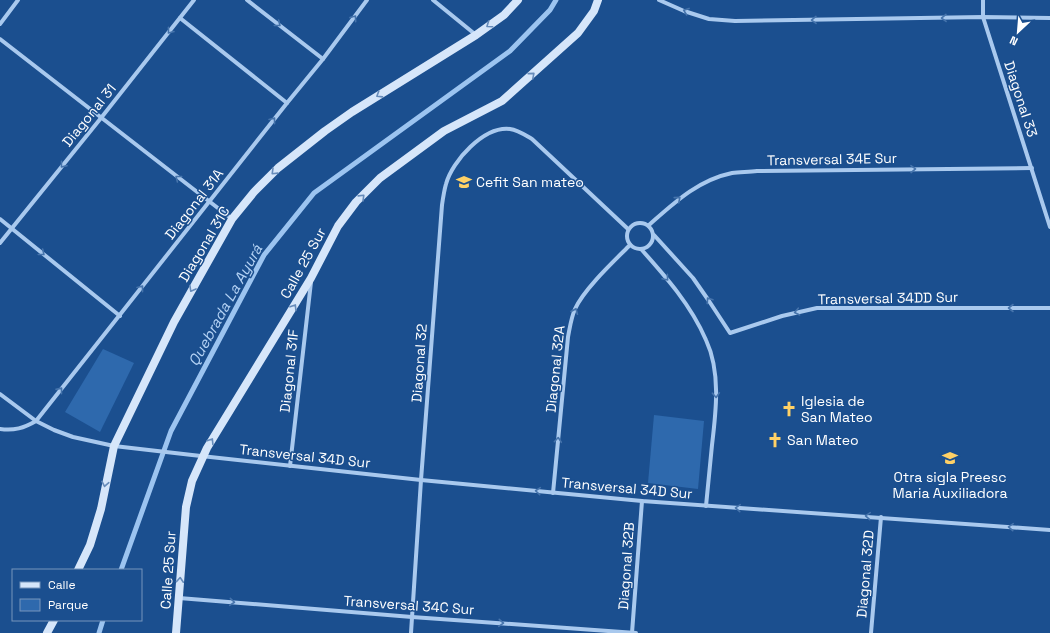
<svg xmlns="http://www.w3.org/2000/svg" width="1050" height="633" font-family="'Space Grotesk',sans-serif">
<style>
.green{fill:#2e69ad}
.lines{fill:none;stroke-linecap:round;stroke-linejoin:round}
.stream{stroke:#9cc4f0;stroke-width:5}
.street{stroke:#a9c9ee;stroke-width:4}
.secondary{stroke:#d6e6fa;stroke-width:8}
.oneway{stroke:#4674ac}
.oneway2{stroke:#668bba}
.labels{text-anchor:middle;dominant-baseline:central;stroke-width:3;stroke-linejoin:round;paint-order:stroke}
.street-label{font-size:14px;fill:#fff;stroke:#1b4f8f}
.poi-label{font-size:14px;fill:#fff;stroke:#1b4f8f;text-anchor:start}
.water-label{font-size:15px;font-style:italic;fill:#b5d3f5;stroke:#1b4f8f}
</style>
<rect width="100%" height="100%" fill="#1b4f8f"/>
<!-- green -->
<g class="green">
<path d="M103,349L134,363L100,432L65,412Z"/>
<path d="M654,415L704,421L698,489L648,483Z"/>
</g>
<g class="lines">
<!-- stream -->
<g class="stream">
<path d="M121,570L171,431L264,255L314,193L510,51L550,10L556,0"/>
<path d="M99,633L103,620"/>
</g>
<!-- street -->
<g class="street">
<path d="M247,0L323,59"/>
<path d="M433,0L476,35"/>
<path d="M659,0L684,11L709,19L735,21L983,17L1050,18"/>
<path d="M983,0V17L1050,227"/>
<path d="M180,18L287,103"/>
<path d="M0,24L18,0"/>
<path d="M0,39L232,219"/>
<path d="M0,219L120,316"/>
<circle cx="640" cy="236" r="13"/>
<path d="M649,225C674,203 698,180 732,173C740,172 749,172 757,171L1032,168"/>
<path d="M654,235L693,278L709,301L730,333L782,316L817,308H1050"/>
<path d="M0,243L101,118L194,0"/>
<path d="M641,249C666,277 691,305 706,340C721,372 716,412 712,445C710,466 708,486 706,506"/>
<path d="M0,394L36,421L54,430L73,437L114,446L192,455L421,480L642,501L1050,530"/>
<path d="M0,429C14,431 24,428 36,421L287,103L323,59L367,0"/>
<path d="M290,466L311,282"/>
<path d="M553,493L568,337C570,327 571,318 575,309C584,289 614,261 630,245"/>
<path d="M179,598L412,617L636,633"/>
<path d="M411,633L421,480L442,205C443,198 444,191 446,184C452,161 484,126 510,129C518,130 525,135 532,139L628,229"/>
<path d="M632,633L642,501"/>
<path d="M871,633L881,517"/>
</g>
<!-- secondary -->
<g class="secondary">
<path d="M78,570L90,545L101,509L114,446L174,322L232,219L254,192L278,168L325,131L352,112L476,35L504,15L518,0"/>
<path d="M47,633L54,620"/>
<path d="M176,633L186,507L192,481L207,448L311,278L338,226L356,202L380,178L444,131L502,101L578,33L594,11L598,0"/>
</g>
</g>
<!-- one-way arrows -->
<defs><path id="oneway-chevron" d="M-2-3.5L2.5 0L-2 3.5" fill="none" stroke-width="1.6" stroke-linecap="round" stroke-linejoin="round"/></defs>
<g class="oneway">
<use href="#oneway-chevron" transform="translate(686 11) rotate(-160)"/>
<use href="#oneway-chevron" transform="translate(354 18) rotate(-54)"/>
<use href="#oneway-chevron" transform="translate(944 18) rotate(179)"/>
<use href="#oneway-chevron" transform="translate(814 20) rotate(179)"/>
<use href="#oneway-chevron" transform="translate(278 24) rotate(38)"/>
<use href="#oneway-chevron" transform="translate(170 31) rotate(128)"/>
<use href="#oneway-chevron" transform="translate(273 120) rotate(-52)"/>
<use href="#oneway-chevron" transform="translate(63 165) rotate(129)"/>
<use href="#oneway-chevron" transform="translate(913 169) rotate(-1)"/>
<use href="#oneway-chevron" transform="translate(178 178) rotate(-142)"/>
<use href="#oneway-chevron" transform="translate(678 199) rotate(-41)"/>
<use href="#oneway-chevron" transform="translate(42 253) rotate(39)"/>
<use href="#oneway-chevron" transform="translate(666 278) rotate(50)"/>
<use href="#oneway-chevron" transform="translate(141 288) rotate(-52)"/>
<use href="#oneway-chevron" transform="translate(709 300) rotate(-124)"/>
<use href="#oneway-chevron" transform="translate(1011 308) rotate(180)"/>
<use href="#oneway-chevron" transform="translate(575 311) rotate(-67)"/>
<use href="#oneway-chevron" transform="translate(797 312) rotate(168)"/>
<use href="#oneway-chevron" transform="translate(60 390) rotate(-51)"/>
<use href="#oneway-chevron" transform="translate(716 395) rotate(87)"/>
<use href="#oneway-chevron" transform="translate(558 440) rotate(-85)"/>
<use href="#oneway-chevron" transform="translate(538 491) rotate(-175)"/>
<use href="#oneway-chevron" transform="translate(738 508) rotate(-176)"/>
<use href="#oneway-chevron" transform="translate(868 516) rotate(-176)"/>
<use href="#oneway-chevron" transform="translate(1011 527) rotate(-176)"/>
<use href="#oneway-chevron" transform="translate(232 602) rotate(5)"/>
<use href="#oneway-chevron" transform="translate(501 623) rotate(4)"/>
</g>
<g class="oneway2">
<use href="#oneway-chevron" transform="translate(489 25) rotate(145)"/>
<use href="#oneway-chevron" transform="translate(532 75) rotate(-41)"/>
<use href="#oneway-chevron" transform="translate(379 95) rotate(148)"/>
<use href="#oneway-chevron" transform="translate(274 172) rotate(136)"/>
<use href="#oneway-chevron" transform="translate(362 197) rotate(-44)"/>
<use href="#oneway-chevron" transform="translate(192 289) rotate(119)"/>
<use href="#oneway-chevron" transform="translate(294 307) rotate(-58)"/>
<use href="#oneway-chevron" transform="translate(211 441) rotate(-58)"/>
<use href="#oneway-chevron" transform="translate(105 484) rotate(101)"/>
<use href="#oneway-chevron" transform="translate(180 580) rotate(-86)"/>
</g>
<!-- icons -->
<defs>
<symbol id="university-bare" viewBox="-9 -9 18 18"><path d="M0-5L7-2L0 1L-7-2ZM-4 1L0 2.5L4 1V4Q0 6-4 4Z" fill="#ffd166" stroke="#1b4f8f" stroke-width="2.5" paint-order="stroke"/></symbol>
<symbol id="church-bare" viewBox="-9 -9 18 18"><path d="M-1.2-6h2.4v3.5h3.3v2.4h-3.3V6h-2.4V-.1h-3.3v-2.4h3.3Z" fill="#ffd166" stroke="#1b4f8f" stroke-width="2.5" paint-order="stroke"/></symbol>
<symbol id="school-bare" viewBox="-9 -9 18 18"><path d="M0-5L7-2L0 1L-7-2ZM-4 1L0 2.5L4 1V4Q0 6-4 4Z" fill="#ffd166" stroke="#1b4f8f" stroke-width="2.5" paint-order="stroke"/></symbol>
</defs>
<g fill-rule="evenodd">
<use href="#university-bare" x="453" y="171" width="22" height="22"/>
<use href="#church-bare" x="778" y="398" width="22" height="22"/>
<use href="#church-bare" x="764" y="429" width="22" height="22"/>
<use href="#school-bare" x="939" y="447" width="22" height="22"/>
</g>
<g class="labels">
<!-- street labels -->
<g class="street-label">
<text transform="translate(1021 99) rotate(72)">Diagonal 33</text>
<text transform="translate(89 115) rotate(-51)">Diagonal 31</text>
<text transform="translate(832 159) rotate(-1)">Transversal 34E Sur</text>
<text transform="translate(194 204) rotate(-52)">Diagonal 31A</text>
<text transform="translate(204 244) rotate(-59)">Diagonal 31C</text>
<text transform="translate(303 263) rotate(-61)">Calle 25 Sur</text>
<text transform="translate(888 298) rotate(-1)">Transversal 34DD Sur</text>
<text transform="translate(419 363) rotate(-86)">Diagonal 32</text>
<text transform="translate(555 369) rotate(-84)">Diagonal 32A</text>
<text transform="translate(289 371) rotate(-84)">Diagonal 31F</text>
<text transform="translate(305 456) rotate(6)">Transversal 34D Sur</text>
<text transform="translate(627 488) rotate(5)">Transversal 34D Sur</text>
<text transform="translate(626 566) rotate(-86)">Diagonal 32B</text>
<text transform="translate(168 570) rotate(-86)">Calle 25 Sur</text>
<text transform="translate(865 574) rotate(-85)">Diagonal 32D</text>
<text transform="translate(409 605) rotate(4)">Transversal 34C Sur</text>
</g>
<!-- poi labels -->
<g class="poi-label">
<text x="476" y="182">Cefit San mateo</text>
<text x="801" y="401">Iglesia de<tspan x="801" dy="16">San Mateo</tspan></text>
<text x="787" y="440">San Mateo</text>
<text x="950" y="477" text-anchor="middle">Otra sigla Preesc<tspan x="950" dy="16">Maria Auxiliadora</tspan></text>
</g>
<!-- water labels -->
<g class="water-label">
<text transform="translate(225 305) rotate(-61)">Quebrada La Ayurá</text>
</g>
</g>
<!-- legend -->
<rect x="12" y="569" width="130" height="52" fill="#1b4f8f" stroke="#7695bc"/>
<rect x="20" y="582" width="20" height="6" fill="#d6e6fa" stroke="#7695bc"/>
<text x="48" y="589" font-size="12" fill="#ffffff">Calle</text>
<rect x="20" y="599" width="20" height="12" fill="#2e69ad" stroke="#7695bc"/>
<text x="48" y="609" font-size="12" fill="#ffffff">Parque</text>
<!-- north arrow -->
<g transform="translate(1018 32) rotate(206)" stroke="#1b4f8f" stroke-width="3" paint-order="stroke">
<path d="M0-3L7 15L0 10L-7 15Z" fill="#ffffff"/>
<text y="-6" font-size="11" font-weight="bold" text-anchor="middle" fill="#ffffff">N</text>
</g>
</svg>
